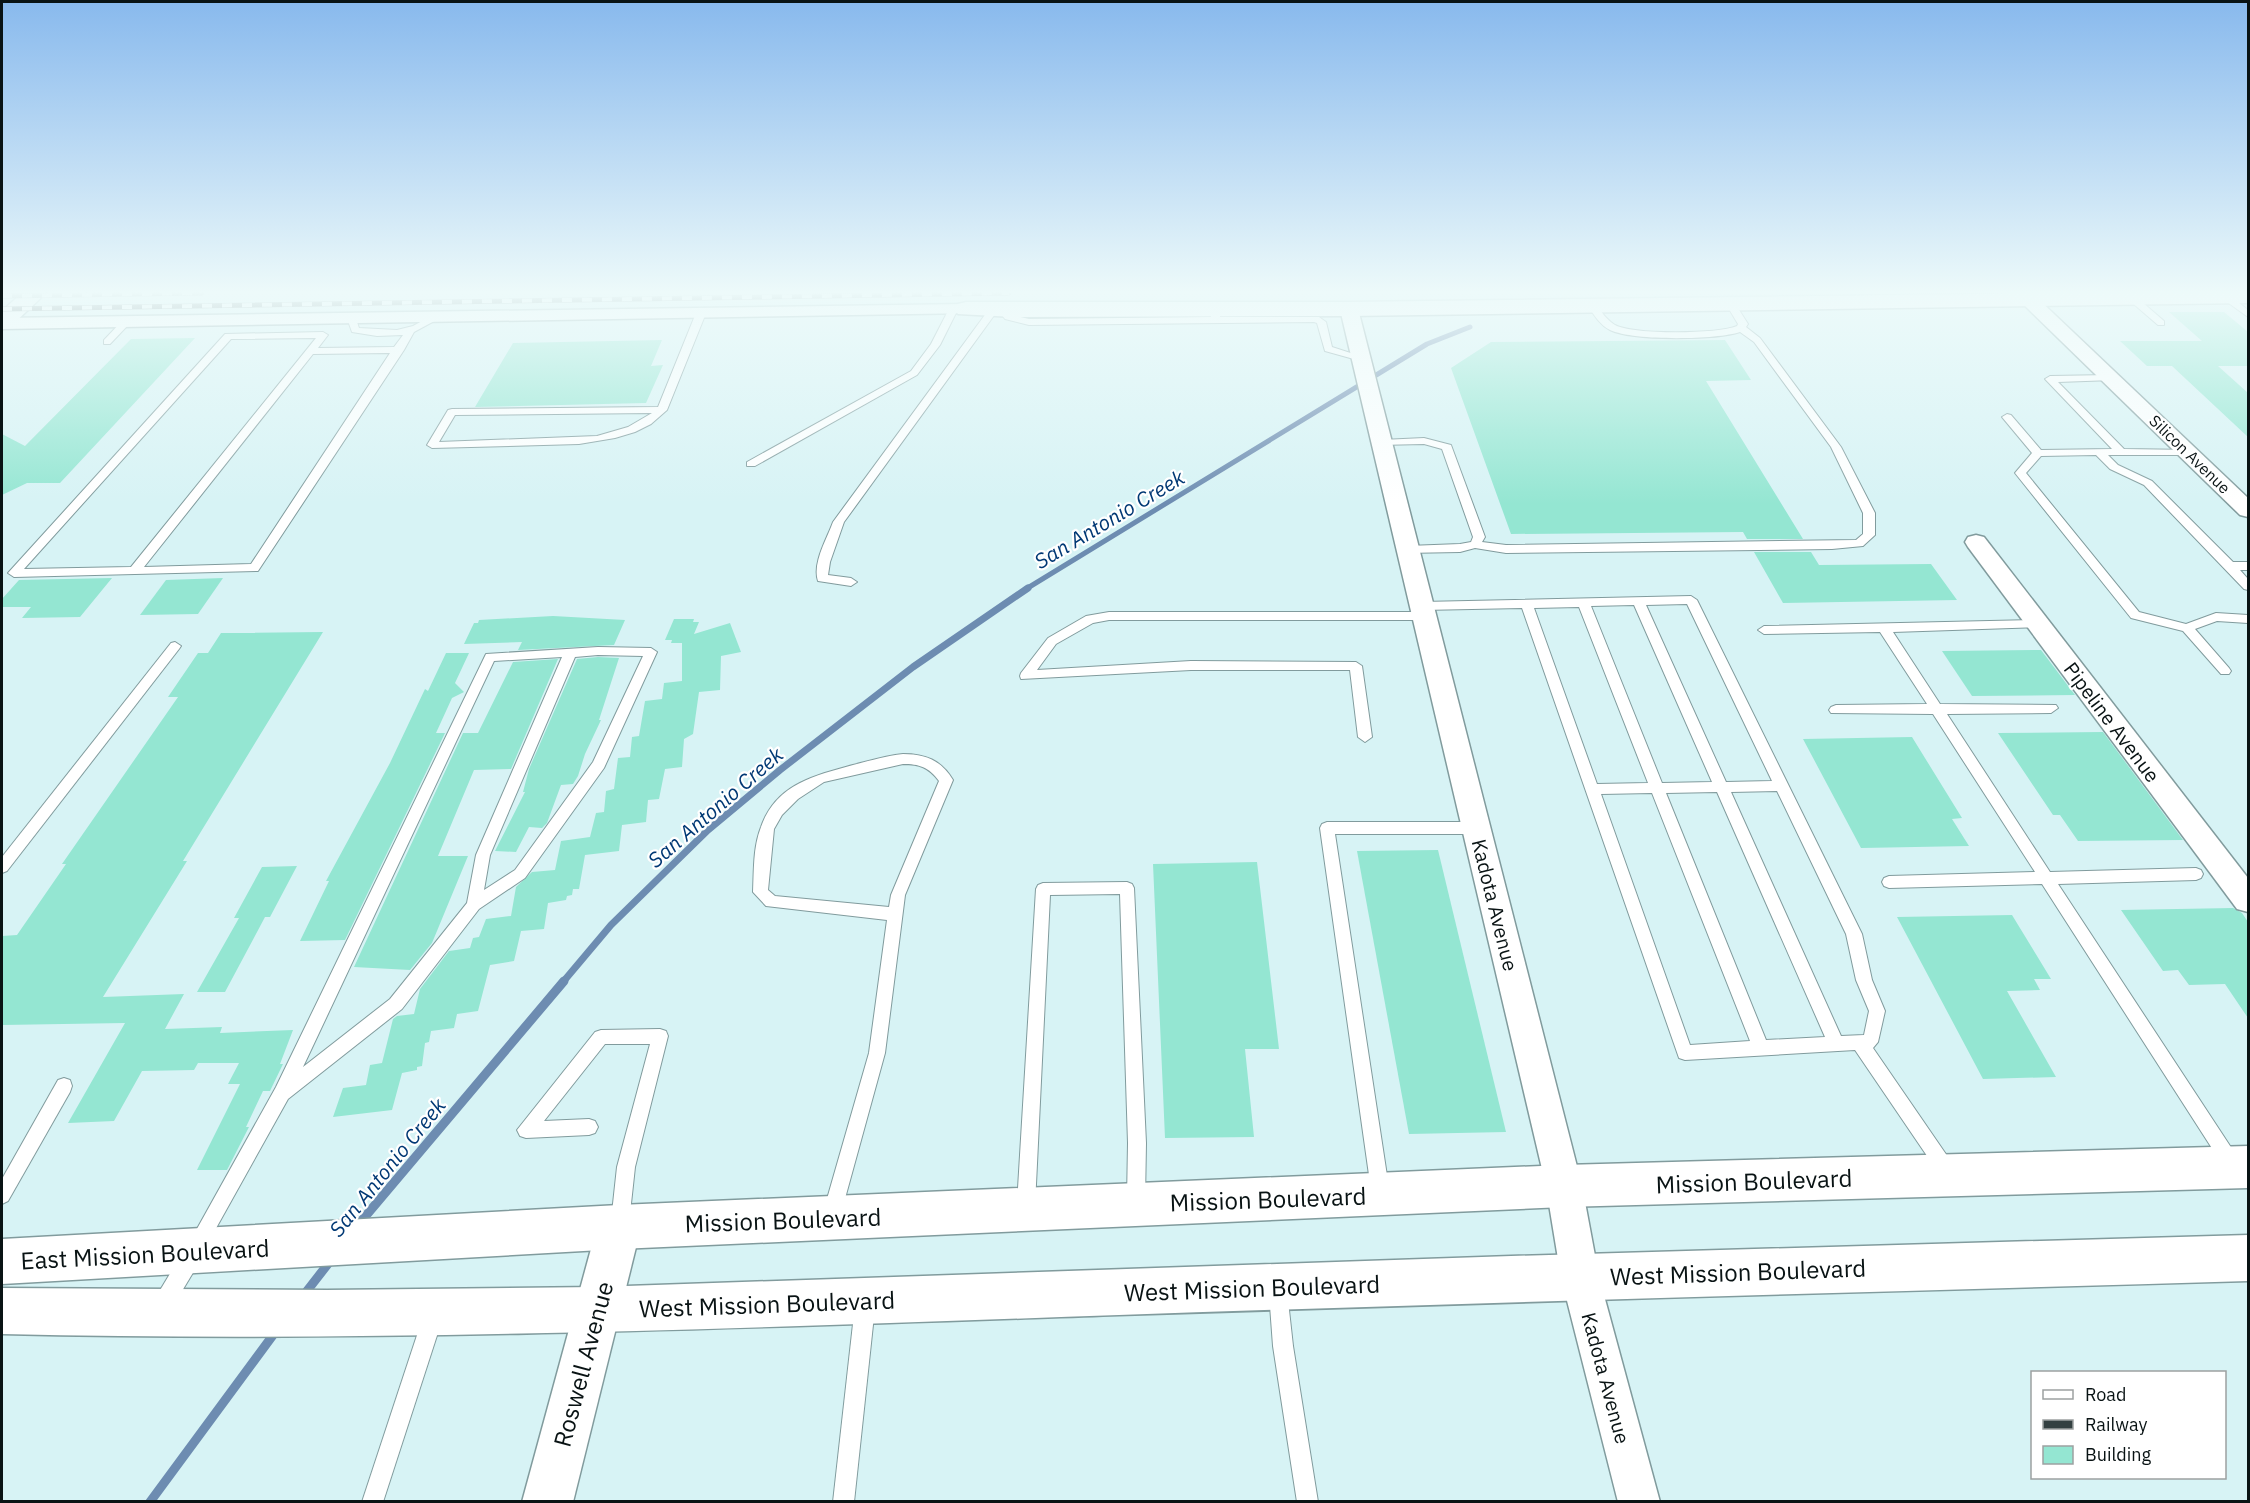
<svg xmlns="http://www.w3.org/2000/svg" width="2250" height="1503" font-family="'IBM Plex Sans',sans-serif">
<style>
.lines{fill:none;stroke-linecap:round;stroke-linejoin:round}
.stream-far2{stroke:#6d8cb1;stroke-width:5}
.stream-far1{stroke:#6d8cb1;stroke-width:7}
.stream{stroke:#6d8cb1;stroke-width:9}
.building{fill:#94e6d2}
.service-casing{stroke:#819b9d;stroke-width:2}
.minor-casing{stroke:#819b9d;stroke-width:3}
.tertiary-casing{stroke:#819b9d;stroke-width:3}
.secondary-casing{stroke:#819b9d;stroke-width:3}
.primary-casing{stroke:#819b9d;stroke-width:3}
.service{fill:#fff;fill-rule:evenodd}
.minor{fill:#fff;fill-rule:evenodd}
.tertiary{fill:#fff;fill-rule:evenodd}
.secondary{fill:#fff;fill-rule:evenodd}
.primary{fill:#fff;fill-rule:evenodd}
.rail-casing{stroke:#334041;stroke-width:5}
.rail{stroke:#fff;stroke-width:4;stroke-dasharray:10;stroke-linecap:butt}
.labels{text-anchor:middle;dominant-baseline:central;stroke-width:4.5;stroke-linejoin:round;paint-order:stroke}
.far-street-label{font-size:16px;fill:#091314;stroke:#fff}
.street-label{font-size:20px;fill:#091314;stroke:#fff}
.water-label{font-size:21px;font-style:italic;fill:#003874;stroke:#fff}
.near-street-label{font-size:24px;fill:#091314;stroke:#fff}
</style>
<rect width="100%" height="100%" fill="#d7f3f5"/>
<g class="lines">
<!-- stream-far2 -->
<path class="stream-far2" d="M1026,589L1427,344L1470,327"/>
<!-- stream-far1 -->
<path class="stream-far1" d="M563,982L611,925L708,830L780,770L913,667L1028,588"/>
<!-- stream -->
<g class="stream">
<path d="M358,1225L564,981"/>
<path d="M303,1296L331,1260"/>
<path d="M150,1502L276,1331"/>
</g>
</g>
<!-- building -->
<g class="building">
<path d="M2169,312H2224L2248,332V366H2218L2248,393V437L2172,366H2147L2120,341H2202Z"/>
<path d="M195,338L60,483H27L2,495V434L25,446L131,339Z"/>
<path d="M662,340L651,366L663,365L646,403L475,407L513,343Z"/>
<path d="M1725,340L1751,380L1706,381L1803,539H1747L1743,532L1511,534L1451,368L1491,342Z"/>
<path d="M1754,552H1811L1819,565L1931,564L1957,600L1783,603Z"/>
<path d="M112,578L80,617L22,618L31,607H2V599L19,580Z"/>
<path d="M223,578L198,614L140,615L166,580Z"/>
<path d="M553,616L625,620L614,645L518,650L522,642L464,644L474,623H478L479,620Z"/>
<path d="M674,619H694L693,622H699L694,634L730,623L741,652L721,656L720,690L699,692L693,734L684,739L682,767L665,769L659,799L648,800L646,822L622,825L619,851L585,855L579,889H573L572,895L567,896L566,900L548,903L544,929L521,931L514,961L490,965L478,1011L457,1014L454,1028L431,1031L429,1042L425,1043L422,1066L417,1067V1070L402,1073L392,1110L333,1117L343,1088L366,1085L370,1065L382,1063L393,1019L397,1016L414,1014L420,989L449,951L470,948L473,938L479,937L486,919L511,916L516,887L532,872L555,870L561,841L590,837L596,813L604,812L606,791L614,789L618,758L630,757L632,737L639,736L645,701L662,699L664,683L682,681V643H671L672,640H665Z"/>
<path d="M323,632L183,861H187L103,997L184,994L165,1029L222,1027L220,1033L293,1030L280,1064H283L270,1091H263L246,1127H249L227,1170H197L240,1084H228L239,1063H198L194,1070L142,1071L114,1121L68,1123L125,1023L2,1025V936L17,935L66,864H62L178,697H168L198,653H208L221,633Z"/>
<path d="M2041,650L2075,695L1972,696L1942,651Z"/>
<path d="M446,653H469L455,683L464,692L452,698L436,733H445L345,940L300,941L329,881H326L390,763L425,689L428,691Z"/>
<path d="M598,657L619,658L599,720H601L585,754L578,776L573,784L561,785L547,823L542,828L529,827L516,852L495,851L525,792H523L529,769L577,659Z"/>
<path d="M558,659L511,769L474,770L438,856H468L432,943L410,970L354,967L463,733H478L513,662Z"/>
<path d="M2103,732L2183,840L2078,841L2060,815H2053L1998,733Z"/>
<path d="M1912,737L1962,818L1952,819L1969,846L1861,848L1803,739Z"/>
<path d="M1438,850L1506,1132L1409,1134L1357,851Z"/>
<path d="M1257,862L1279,1049H1245L1254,1137L1165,1138L1153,864Z"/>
<path d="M297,866L270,917H265L225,992H197L239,918H234L262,867Z"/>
<path d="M2233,908L2242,913L2248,922V1018L2225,984L2189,985L2178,970L2163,971L2121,910Z"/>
<path d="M2012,915L2051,979H2034L2040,990L2007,991L2056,1077L1983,1079L1897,917Z"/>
</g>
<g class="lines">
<defs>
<g id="service">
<path d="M2223,295H2229L2248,310V317L2223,299Z"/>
<path d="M2129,296H2135L2164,321V325H2158L2129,300Z"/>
<path d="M1731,301L1734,302L1748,324L1746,327L1760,338L1841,447L1875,513V535L1863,546L1832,549L1506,553L1475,548L1460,552L1404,553L1402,550L1408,546L1460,544L1471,542L1473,537L1442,449L1424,444L1378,445V441L1382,440L1424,438L1451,445L1485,537L1482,542L1506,545L1856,540L1863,534V513L1831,447L1754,342L1740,332C1716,340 1633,341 1610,330C1600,325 1594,315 1588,306L1596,304C1601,312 1607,320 1615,325C1634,335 1717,334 1737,326L1738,324L1726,304Z"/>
<path d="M1215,304L1220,307V317H1319L1326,322L1332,347L1366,358L1361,361L1325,351L1317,323L1314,322L1029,325L1005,319L998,310L1006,308L1011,315L1029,319L1211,317L1210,307Z"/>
<path d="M950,307L958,309L940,345L917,375L755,466H747V462L911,371L931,344Z"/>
<path d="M990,308L998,310L844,522L830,562L828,575L851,578L857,582L851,586L818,581C812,563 827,539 833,522Z"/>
<path d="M701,310L706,313L667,410L651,424L635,432L615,438L579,444L432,448L427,445L448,410L452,409L658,407L696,313ZM652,413L628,427L597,436L439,442L455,415Z"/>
<path d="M435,314L440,317L438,319L414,332L404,350L258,571L14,577L8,573L225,334L323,332L328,335L318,348L394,347L403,335L377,336L352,332L347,318L355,316L359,328L397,330L413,326ZM316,338L131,567L24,569L231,339ZM390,353L251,564L144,567L313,354Z"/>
<path d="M123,320L131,322L110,344H104V340Z"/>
<path d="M2110,375L2113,376V380L2058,382L2124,449L2192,450V454L2188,455H2108L2118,465L2152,481L2233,562H2248V570H2240L2248,579V590L2244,589L2144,485L2110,469L2096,455L2041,456L2026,473L2139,612L2186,624L2216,613L2248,615V623L2217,621L2195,629L2229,668L2231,671L2229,674H2221L2183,631L2131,618L2015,473L2032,453L2002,417L2007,414L2011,415L2041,450L2112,449L2045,379L2050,376Z"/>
<path d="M1691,596L1697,600L1862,934L1872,980L1885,1011L1878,1042L1873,1048L1952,1163L1955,1169L1952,1175L1946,1178L1940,1175L1855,1050L1685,1060L1679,1058L1522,608L1422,610L1416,606L1422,602ZM1687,604L1772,781L1726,782L1646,605ZM1634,605L1712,782L1662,783L1591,606ZM1579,607L1648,783L1597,784L1534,608ZM1777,791L1846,934L1856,980L1869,1011L1864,1035L1841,1036L1731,792ZM1717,792L1825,1037L1766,1040L1666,793ZM1652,793L1750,1041L1690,1045L1601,794Z"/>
<path d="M1109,612H1424L1430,616L1424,620H1109L1093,623L1056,644L1037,670L1191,661L1356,662L1362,666L1372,737L1365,742L1358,737L1350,670H1191L1021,679L1020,676L1021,673L1048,638L1086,616Z"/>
<path d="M2038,620L2044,624L2042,627L1893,632L1940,704L2056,705L2058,708L2051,713L1947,714L2050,872L2196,868L2201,870L2203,874L2201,878L2196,880L2058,884L2236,1155L2239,1161L2236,1167L2230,1169L2224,1167L2042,884L1889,888L1884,886L1882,882L1884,878L1889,876L2035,872L1933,714L1831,713L1829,710L1831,707L1836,705L1927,704L1880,632L1764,634L1758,630L1764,626Z"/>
<path d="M175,642L181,646L179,649L7,871L2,873V857L171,643Z"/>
<path d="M598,647L651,648L657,652L604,768L525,878L479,909L402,1009L288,1099L205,1248L199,1251L193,1248L190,1242L193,1236L276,1087L486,654ZM598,655L643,656L593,762L515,870L484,890L490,855L575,657ZM562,657L476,855L467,903L390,999L303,1067L494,661Z"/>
<path d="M903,754C925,754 941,760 953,780L905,895L885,1053L841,1213L838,1219L832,1222L826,1219L823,1213L869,1053L887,920L766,906L753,892C754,871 753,847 761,827C776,784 814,776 853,765C869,761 885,756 903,754ZM903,764C919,764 929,767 939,781L891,895L889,907L775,896L768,890L774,829L782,815L798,799L824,782Z"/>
<path d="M1327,822H1476L1481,824L1483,828L1481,832L1476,834H1335L1389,1189L1386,1195L1380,1198L1374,1195L1371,1189L1320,828L1322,824Z"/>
<path d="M1127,882L1132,884L1134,888L1146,1143L1145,1199L1142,1205L1136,1208L1130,1205L1127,1199L1128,1143L1120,894L1050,895L1035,1205L1032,1211L1026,1214L1020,1211L1017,1205L1036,889L1038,885L1043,883Z"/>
<path d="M660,1029L666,1031L668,1036L635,1167L629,1222L626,1228L620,1231L614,1228L611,1222L617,1167L650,1044H605L544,1121L589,1119L595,1121L598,1127L595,1133L589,1135L526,1138L520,1136L517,1130L595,1032L601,1030Z"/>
<path d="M64,1078L70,1080L72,1086L70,1092L8,1201L2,1204V1179L58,1080Z"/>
<path d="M190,1250L197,1252L199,1259L197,1266L170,1311L163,1313L156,1311L154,1304L156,1297L183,1252Z"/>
<path d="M1278,1283L1285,1285L1287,1292L1293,1346L1318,1502H1297L1273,1346L1269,1292L1271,1285Z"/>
<path d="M865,1296L872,1299L875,1306L854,1502H833L855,1306L858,1299Z"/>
<path d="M432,1310L439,1313L442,1320L383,1502H362L422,1320L425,1313Z"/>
</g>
<g id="minor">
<path d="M2028,294L2034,295L2248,498V517L2240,515L2022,303L2019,299L2022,295Z"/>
<path d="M966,304L972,305L975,309L972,313L2,329V318Z"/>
<path d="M1349,304L1355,305L1358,309L1582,1186L1599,1277L1660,1502H1618L1561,1277L1546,1186L1340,309L1343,305Z"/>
<path d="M1976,535L1984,537L2248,878V912L2237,909L1968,547L1965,542L1968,537Z"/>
</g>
<g id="tertiary">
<path d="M2046,293H2248V303L1349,316L1014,317L958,314L955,309L958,304L966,302H1349Z"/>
<path d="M619,1205L635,1211L641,1227L573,1502H522L597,1227L603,1211Z"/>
</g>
<path id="secondary" d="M22,293H46L10,327L2,329V311Z"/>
<g id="primary">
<path d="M2248,1146V1188L1564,1207L619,1249L2,1284V1239L619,1205L1564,1165Z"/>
<path d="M2248,1235V1281C1872,1292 1495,1302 1119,1315C747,1328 374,1343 2,1334V1288L327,1290L597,1287L1511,1256Z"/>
</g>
</defs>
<!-- service casing -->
<use href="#service" class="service-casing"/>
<!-- minor casing -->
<use href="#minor" class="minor-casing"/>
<!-- tertiary casing -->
<use href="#tertiary" class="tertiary-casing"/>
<!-- secondary casing -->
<use href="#secondary" class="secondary-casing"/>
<!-- primary casing -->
<use href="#primary" class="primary-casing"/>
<!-- service -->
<use href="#service" class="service"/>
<!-- minor -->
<use href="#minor" class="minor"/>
<!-- tertiary -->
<use href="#tertiary" class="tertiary"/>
<!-- secondary -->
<use href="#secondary" class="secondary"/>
<!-- primary -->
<use href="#primary" class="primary"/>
<defs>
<g id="rail">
<path d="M2,296L202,293"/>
<path d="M2,309L1009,293"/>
</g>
</defs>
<!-- rail casing -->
<use href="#rail" class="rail-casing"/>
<!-- rail -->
<use href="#rail" class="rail"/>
</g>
<!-- sky -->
<linearGradient id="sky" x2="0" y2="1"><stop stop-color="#88b9ed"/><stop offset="0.58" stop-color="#edfafa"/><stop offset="1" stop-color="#edfafa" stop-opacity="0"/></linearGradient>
<rect width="2250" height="504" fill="url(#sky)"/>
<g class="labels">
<!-- far-street labels -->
<g class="far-street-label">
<text transform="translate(2190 454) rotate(44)">Silicon Avenue</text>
</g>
<!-- street labels -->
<g class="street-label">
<text transform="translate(2112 722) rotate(53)">Pipeline Avenue</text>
<text transform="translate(1495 905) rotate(76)">Kadota Avenue</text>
<text transform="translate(1606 1378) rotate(75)">Kadota Avenue</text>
</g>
<!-- water labels -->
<g class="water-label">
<text transform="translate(1109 519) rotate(-31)">San Antonio Creek</text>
<text transform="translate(715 807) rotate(-41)">San Antonio Creek</text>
<text transform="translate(387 1167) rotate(-51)">San Antonio Creek</text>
</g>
<!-- near-street labels -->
<g class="near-street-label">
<text transform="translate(1754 1181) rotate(-2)">Mission Boulevard</text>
<text transform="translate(1268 1199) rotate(-2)">Mission Boulevard</text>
<text transform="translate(783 1220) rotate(-2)">Mission Boulevard</text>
<text transform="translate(145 1254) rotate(-3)">East Mission Boulevard</text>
<text transform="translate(1738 1272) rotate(-2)">West Mission Boulevard</text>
<text transform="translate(1252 1288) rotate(-2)">West Mission Boulevard</text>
<text transform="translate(767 1304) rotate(-2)">West Mission Boulevard</text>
<text transform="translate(583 1364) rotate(-75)">Roswell Avenue</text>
</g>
</g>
<!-- border -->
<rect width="2250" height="1503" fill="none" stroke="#091314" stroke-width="6"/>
<!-- legend -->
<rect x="2031" y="1371" width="195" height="108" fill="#ffffff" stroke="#9da1a1" stroke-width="1.5"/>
<rect x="2043" y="1390" width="30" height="9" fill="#ffffff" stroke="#9da1a1" stroke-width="1.5"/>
<text x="2085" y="1401" font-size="18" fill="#091314">Road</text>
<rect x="2043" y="1420" width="30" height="9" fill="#334041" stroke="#9da1a1" stroke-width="1.5"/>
<text x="2085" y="1431" font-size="18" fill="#091314">Railway</text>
<rect x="2043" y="1446" width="30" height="18" fill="#94e6d2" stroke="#9da1a1" stroke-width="1.5"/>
<text x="2085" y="1461" font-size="18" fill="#091314">Building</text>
</svg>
